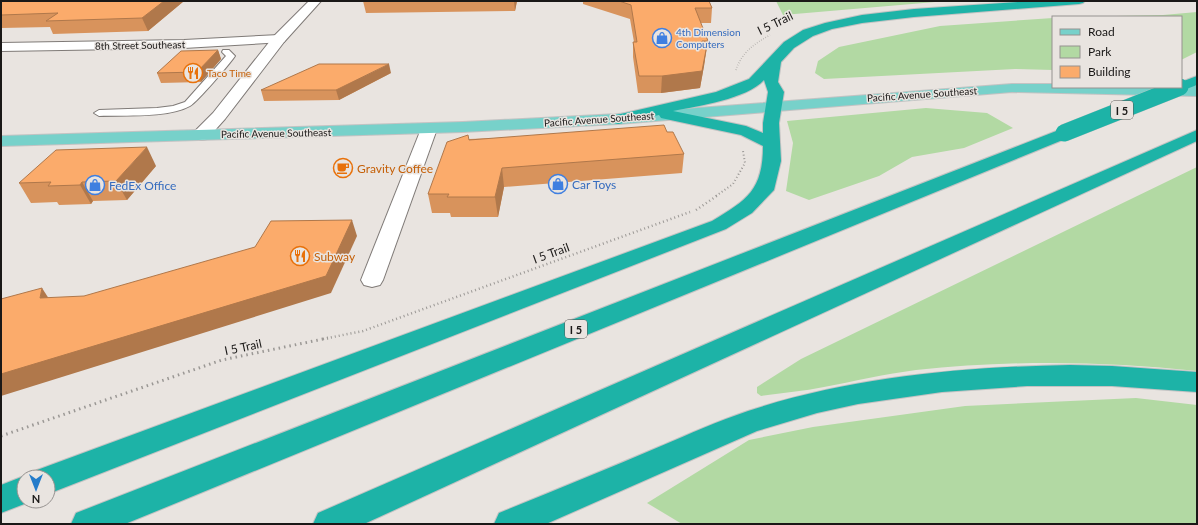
<svg xmlns="http://www.w3.org/2000/svg" width="1198" height="525" font-family="Lato,sans-serif">
<style>
.green{fill:#b2d9a3}
.lines{fill:none;stroke-linecap:round;stroke-linejoin:round}
.service-casing{stroke:#7f7a77;stroke-width:2}
.minor-casing{stroke:#7f7a77;stroke-width:2}
.tertiary-casing{stroke:#7f7a77;stroke-width:2}
.primary-casing{stroke:#c3c3c3;stroke-width:2}
.motorway-casing{stroke:#c3c3c3;stroke-width:2}
.path-far3{stroke:#9b9895;stroke-width:1.5;stroke-dasharray:0.5 2;stroke-linecap:butt}
.path-far2{stroke:#9b9895;stroke-width:2;stroke-dasharray:1 2.5;stroke-linecap:butt}
.path-far1{stroke:#9b9895;stroke-width:2.5;stroke-dasharray:1 3;stroke-linecap:butt}
.path{stroke:#9b9895;stroke-width:3;stroke-dasharray:1.5 4;stroke-linecap:butt}
.service{fill:#fff;fill-rule:evenodd}
.minor{fill:#fff;fill-rule:evenodd}
.tertiary{fill:#fff;fill-rule:evenodd}
.primary{fill:#77d1ca;fill-rule:evenodd}
.motorway{fill:#1db3a7;fill-rule:evenodd}
.motorway-bridge-casing{stroke:#c3c3c3;stroke-width:18;stroke-linecap:butt}
.motorway-bridge{stroke:#1db3a7;stroke-width:17}
.wall{fill:#d8935c}
.shaded-wall{fill:#b0784b}
.building{fill:#fbab6b;stroke:#b0784b}
.labels{text-anchor:middle;dominant-baseline:central;stroke-width:3;stroke-linejoin:round;paint-order:stroke}
.far-shop-label{font-size:10px;fill:#366cbe;stroke:#e9e4e0;text-anchor:start}
.far-street-label{font-size:10px;fill:#1a1817;stroke:#e9e4e0}
.far-food-label{font-size:10px;fill:#c56008;stroke:#e9e4e0;text-anchor:start}
.shield{fill:#e9e4e0;stroke:#585553;stroke-width:1}
.shield-label{font-size:11px;font-weight:bold;fill:#1a1817}
.street-label{font-size:12px;fill:#1a1817;stroke:#e9e4e0}
.food-label{font-size:12px;fill:#c56008;stroke:#e9e4e0;text-anchor:start}
.shop-label{font-size:12px;fill:#366cbe;stroke:#e9e4e0;text-anchor:start}
</style>
<rect width="100%" height="100%" fill="#e9e4e0"/>
<!-- green -->
<g class="green">
<path d="M776,1H947L783,15Z"/>
<path d="M1197,12V52L1181,60V17H1069L1163,15Z"/>
<path d="M1053,18V70L1015,69L824,79L815,73L818,61L839,47L940,26Z"/>
<path d="M926,108L987,113L1013,128L964,148L912,157L879,176L809,200L786,191L793,143L787,121Z"/>
<path d="M1197,167V371C1103,361 1010,360 916,370C885,374 855,381 824,387C804,391 782,393 761,396L757,393V387L801,359Z"/>
<path d="M1136,398L1197,405V524H682L647,503L749,440L813,427L965,406Z"/>
</g>
<g class="lines">
<defs>
<path id="service" d="M223,50H229L235,56C229,65 197,102 190,106C169,118 124,115 99,116L94,113L99,110L157,108L173,106L185,102L226,56L222,52Z"/>
<g id="minor">
<path d="M279,35L284,36L286,39L284,42L184,48L1,51V43L184,40Z"/>
<path d="M429,124L435,125L437,129L383,280L380,285L372,287L364,285L361,280L421,129L423,125Z"/>
</g>
<path id="tertiary" d="M309,1H321L284,42L225,119L207,139L201,140L195,139L193,135L195,131L213,113L274,36Z"/>
<path id="primary" d="M1012,84H1053V87L1197,86V96L1012,92L618,124L463,132L1,146V136L463,122L618,114Z"/>
<g id="motorway">
<path d="M1031,1H1085L1083,3L1079,4L914,17L862,23L832,29L813,36L794,48L781,62L778,82L784,92L779,123L781,161L774,190L752,213L726,229L48,494V477H34L37,470L712,221C747,200 763,190 763,146L741,135L661,118L659,115L618,124L612,122L610,119L612,116L716,92L749,79L784,42L803,30L825,23L862,15L914,9ZM764,80L768,92L763,123V133L746,126L673,111C698,106 747,99 764,80Z"/>
<path d="M1197,76V85L1181,91L1176,90L1174,87H1181V82Z"/>
<path d="M1064,128L1070,129L1072,133L1070,137L125,524H71L76,513Z"/>
<path d="M1197,130V141L364,524H313L318,513Z"/>
<path d="M1070,365L1112,366L1197,372V392L1112,386H1027L942,392L858,404L817,413L757,431L546,524H494L499,513C553,491 607,469 661,446C689,434 718,421 748,411C852,377 960,367 1070,365Z"/>
<path d="M24,476L26,477H24V501H32L1,513V485Z"/>
</g>
</defs>
<!-- service casing -->
<use href="#service" class="service-casing"/>
<!-- minor casing -->
<use href="#minor" class="minor-casing"/>
<!-- tertiary casing -->
<use href="#tertiary" class="tertiary-casing"/>
<!-- primary casing -->
<use href="#primary" class="primary-casing"/>
<!-- motorway casing -->
<use href="#motorway" class="motorway-casing"/>
<!-- path-far3 -->
<path class="path-far3" d="M736,70C742,52 754,44 770,35"/>
<!-- path-far2 -->
<path class="path-far2" d="M716,196L733,184L745,163L743,151"/>
<!-- path-far1 -->
<g class="path-far1">
<path d="M696,210L718,195"/>
<path d="M323,339L363,331L690,212"/>
</g>
<!-- path -->
<path class="path" d="M1,436L222,360L328,338"/>
<!-- service -->
<use href="#service" class="service"/>
<!-- minor -->
<use href="#minor" class="minor"/>
<!-- tertiary -->
<use href="#tertiary" class="tertiary"/>
<!-- primary -->
<use href="#primary" class="primary"/>
<!-- motorway -->
<use href="#motorway" class="motorway"/>
<defs>
<path id="motorway-bridge" d="M1064,133L1180,87"/>
</defs>
<!-- motorway-bridge casing -->
<use href="#motorway-bridge" class="motorway-bridge-casing"/>
<!-- motorway-bridge -->
<use href="#motorway-bridge" class="motorway-bridge"/>
</g>
<!-- wall -->
<g class="wall">
<path d="M1,1H184L148,31L53,34L50,27L1,28Z"/>
<path d="M363,1H517L515,11L366,13Z"/>
<path d="M583,1H709L712,8L711,23H700L708,41L704,66L700,88L661,93H638L633,57V42H634L630,19L583,4Z"/>
<path d="M218,50L221,59L201,82L161,83L157,73Z"/>
<path d="M391,73L339,100L264,101L261,90Z"/>
<path d="M667,132L684,154L682,173L504,187L498,217H451L450,213H432L428,194L469,139Z"/>
<path d="M156,166L127,200L93,201L91,204L59,205L57,202L31,203L19,183Z"/>
</g>
<!-- shaded-wall -->
<g class="shaded-wall">
<path d="M164,1H184L148,31L142,18Z"/>
<path d="M514,1H517L515,11Z"/>
<path d="M218,50L221,59L201,82L197,72Z"/>
<path d="M706,50L704,66L700,88L661,93L662,76Z"/>
<path d="M389,64L391,73L339,100L336,90Z"/>
<path d="M147,147L156,166L127,200L116,181Z"/>
<path d="M502,168L504,187L498,217L495,197Z"/>
<path d="M82,182L93,201L91,204L80,185Z"/>
<path d="M352,220L357,236L331,293L1,396V374Z"/>
<path d="M42,288L53,305L40,298Z"/>
</g>
<!-- building -->
<g class="building">
<path d="M1,1H164L142,18L46,21L58,13L1,15Z"/>
<path d="M619,1H709L712,8H695L708,41H702L706,50L702,71L662,76H639L633,42H637L631,5Z"/>
<path d="M218,50L197,72L157,73L181,51Z"/>
<path d="M319,64H389L336,90H261Z"/>
<path d="M664,125L667,132H673L684,154L502,168L495,197H447L449,194H428L447,142L468,135L469,140Z"/>
<path d="M147,147L116,181L82,182L80,185L48,186L51,182L19,183L56,150Z"/>
<path d="M352,220L326,276L1,374V299L42,288L40,298L84,296L255,247L271,221Z"/>
</g>
<!-- icons -->
<defs>
<symbol id="shop-ring" viewBox="-11 -11 22 22"><circle r="9.5" fill="#e9e4e0" stroke="#3f7fe0" stroke-width="1.5"/><path d="M-5-2.5h2.3a2.7 3.5 0 0 1 5.4 0H5L5.5 6h-11ZM-1.5-2.5h3a1.5 2.3 0 0 0-3 0Z" fill="#3f7fe0"/></symbol>
<symbol id="restaurant-ring" viewBox="-11 -11 22 22"><circle r="9.5" fill="#e9e4e0" stroke="#e8710a" stroke-width="1.5"/><path d="M-5-6h1v4h1v-4h1v4h1v-4h1v5L-1.5 .5V6h-2V.5L-5-1ZM5-6V6H3V1.5H1.5Q1.5-4 5-6Z" fill="#e8710a"/></symbol>
<symbol id="cafe-ring" viewBox="-11 -11 22 22"><circle r="9.5" fill="#e9e4e0" stroke="#e8710a" stroke-width="1.5"/><path d="M-5.5-4.5H6V0H3Q3 3.5 0 3.5H-2.5Q-5.5 3.5-5.5 0ZM3-3.2v2h1.7v-2ZM-6 4.5H4V6H-6Z" fill="#e8710a"/></symbol>
</defs>
<g fill-rule="evenodd">
<use href="#shop-ring" x="651" y="27" width="22" height="22"/>
<use href="#restaurant-ring" x="182" y="62" width="22" height="22"/>
<use href="#cafe-ring" x="332" y="157" width="22" height="22"/>
<use href="#shop-ring" x="547" y="173" width="22" height="22"/>
<use href="#shop-ring" x="84" y="174" width="22" height="22"/>
<use href="#restaurant-ring" x="289" y="245" width="22" height="22"/>
</g>
<g class="labels">
<!-- far-shop labels -->
<g class="far-shop-label">
<text x="676" y="32">4th Dimension<tspan x="676" dy="12">Computers</tspan></text>
</g>
<!-- far-street labels -->
<g class="far-street-label">
<text transform="translate(140 45) rotate(-1)">8th Street Southeast</text>
<text transform="translate(922 94) rotate(-4)">Pacific Avenue Southeast</text>
<text transform="translate(599 119) rotate(-4)">Pacific Avenue Southeast</text>
<text transform="translate(276 133) rotate(-1)">Pacific Avenue Southeast</text>
</g>
<!-- far-food labels -->
<g class="far-food-label">
<text x="207" y="73">Taco Time</text>
</g>
<!-- shield labels -->
<g class="shield">
<rect x="1111" y="101" width="22" height="18" rx="3"/>
<rect x="565" y="320" width="22" height="18" rx="3"/>
</g>
<g class="shield-label">
<text x="1122" y="110">I 5</text>
<text x="576" y="329">I 5</text>
</g>
<!-- street labels -->
<g class="street-label">
<text transform="translate(775 23) rotate(-26)">I 5 Trail</text>
<text transform="translate(551 253) rotate(-20)">I 5 Trail</text>
<text transform="translate(243 347) rotate(-12)">I 5 Trail</text>
</g>
<!-- food labels -->
<g class="food-label">
<text x="357" y="168">Gravity Coffee</text>
<text x="314" y="256">Subway</text>
</g>
<!-- shop labels -->
<g class="shop-label">
<text x="572" y="184">Car Toys</text>
<text x="109" y="185">FedEx Office</text>
</g>
</g>
<!-- border -->
<rect width="1198" height="525" fill="none" stroke="#1a1817" stroke-width="4"/>
<!-- legend -->
<rect x="1052" y="16" width="130" height="72" fill="#e9e4e0" stroke="#969290"/>
<rect x="1060" y="29" width="20" height="6" fill="#77d1ca" stroke="#969290"/>
<text x="1088" y="36" font-size="12" fill="#1a1817">Road</text>
<rect x="1060" y="46" width="20" height="12" fill="#b2d9a3" stroke="#969290"/>
<text x="1088" y="56" font-size="12" fill="#1a1817">Park</text>
<rect x="1060" y="66" width="20" height="12" fill="#fbab6b" stroke="#969290"/>
<text x="1088" y="76" font-size="12" fill="#1a1817">Building</text>
<!-- north arrow -->
<g transform="translate(36 489) rotate(180)"><circle r="19" fill="#e9e4e0" stroke="#969290"/>
<path d="M0-3L7 15L0 10L-7 15Z" fill="#257cca"/>
<text y="-6" font-size="11" font-weight="bold" text-anchor="middle" fill="#1a1817">N</text>
</g>
</svg>
